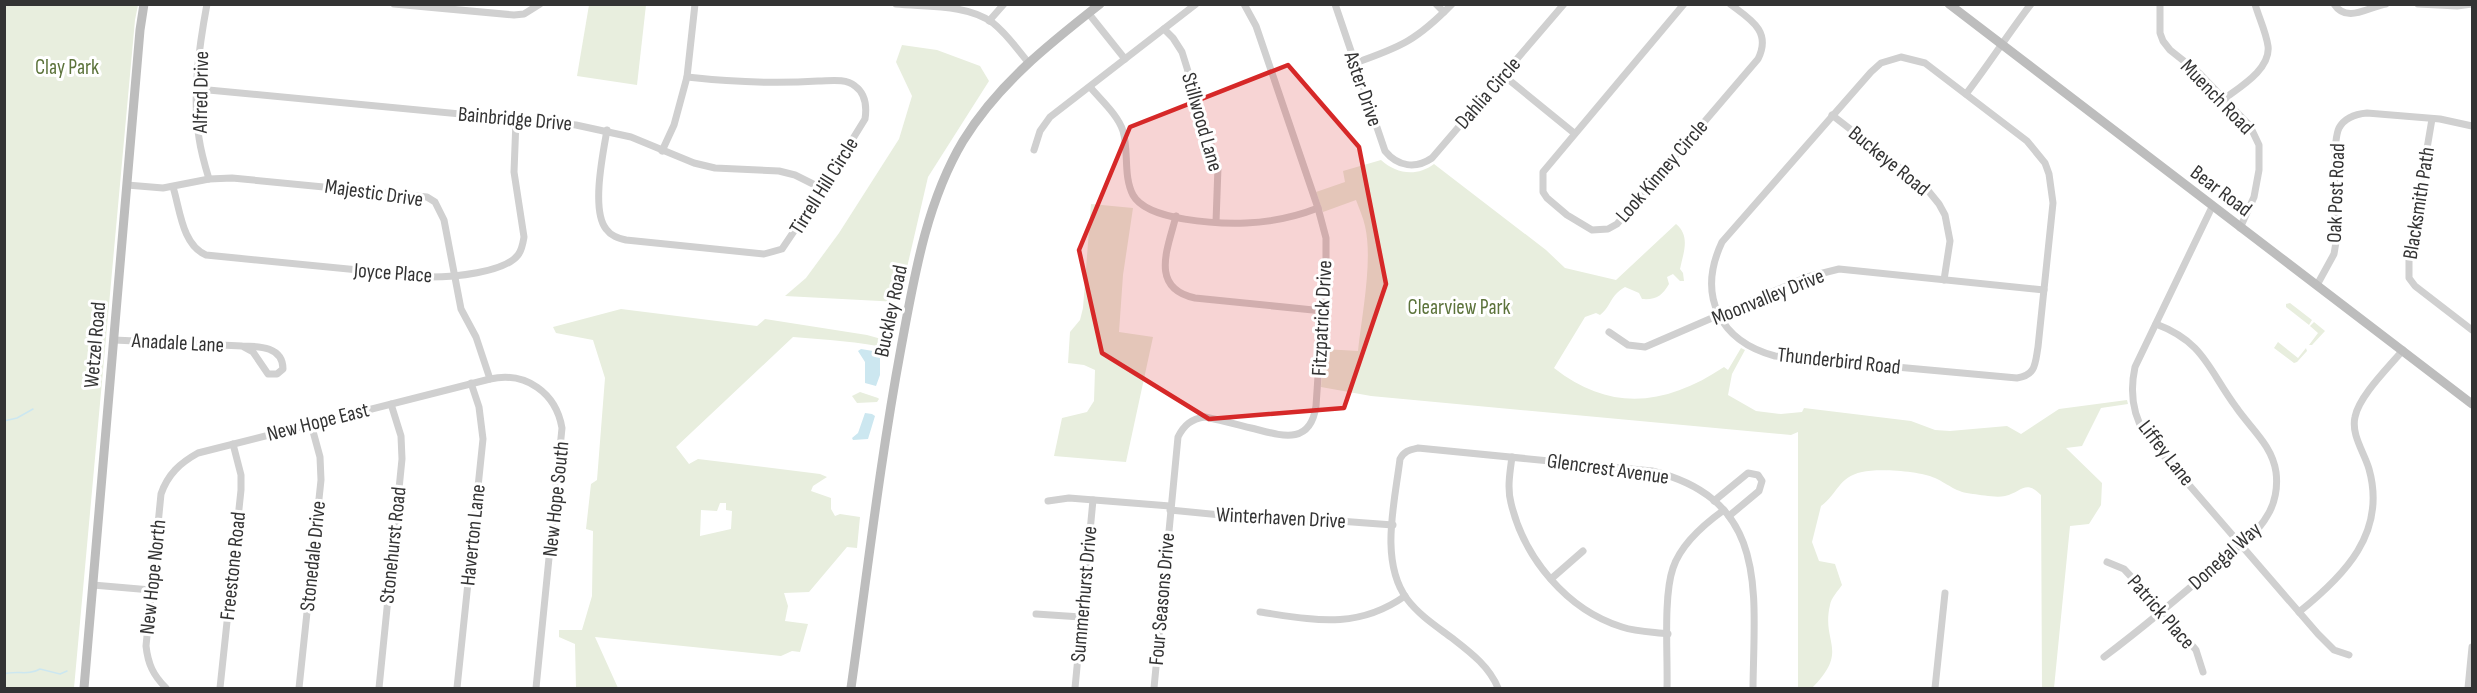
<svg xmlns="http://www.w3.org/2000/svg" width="2477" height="693" font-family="'Sofia Sans Condensed',sans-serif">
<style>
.green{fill:#e8eede;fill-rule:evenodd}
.water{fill:#cce7f0}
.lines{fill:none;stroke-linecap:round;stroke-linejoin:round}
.stream{stroke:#cce7f0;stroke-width:1.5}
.street{stroke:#d0d0d0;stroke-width:7}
.secondary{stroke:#bdbdbd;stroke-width:9}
.marked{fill:#d62828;fill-opacity:0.2;stroke:#d62828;stroke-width:4.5;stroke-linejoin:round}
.labels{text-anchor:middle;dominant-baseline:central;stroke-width:6;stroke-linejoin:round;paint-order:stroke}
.park-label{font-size:21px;fill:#5c733b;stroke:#fff}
.street-label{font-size:21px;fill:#333;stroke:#fff}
</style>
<rect width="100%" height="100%" fill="#fff"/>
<!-- green -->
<g class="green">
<path d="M5,4L138,5L135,20L74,688H5Z"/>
<path d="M589,5H646L637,85L577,76Z"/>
<path d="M902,45L937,50L980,66L989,81L928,177L899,302L785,296L806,278L839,233L899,139L912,96L896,62Z"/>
<path d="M1381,160C1396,174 1417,177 1434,164L1546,250L1565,268L1616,280L1676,224C1691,236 1683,254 1680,269L1683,273L1684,281H1680L1673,274L1667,277L1669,284C1662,296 1656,300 1642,299L1639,293L1625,287C1609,296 1612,306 1600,315L1596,313L1585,317L1554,368C1611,413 1667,405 1724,367L1728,370L1741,348L1745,350L1732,374L1728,395L1756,411L1781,414L1802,412L1804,408L1911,421L1935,430L1950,431L2007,426L2021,434L2059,409L2127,400L2128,404L2101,408L2082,446L2066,448L2102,483L2101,505L2089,524L2070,526L2054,688H2042L2041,495C2025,479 2022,492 2005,496C1996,498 1982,495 1973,494C1955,492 1950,485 1935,478C1920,471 1878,468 1862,472C1838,477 1838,494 1821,506L1812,542L1819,561L1835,564L1842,585C1838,591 1831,598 1830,605C1821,643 1850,650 1812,688H1798V432L1791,435L1371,396L1321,387L1324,349L1358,351C1362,314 1373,260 1365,226C1363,217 1359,208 1356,200L1323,212L1316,192L1345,182L1343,171Z"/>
<path d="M1091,204L1133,208L1123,275L1119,332L1153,337L1126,462L1054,456L1062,418L1087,412L1094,401L1095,370L1084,365L1068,363L1070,332L1080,320L1083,308Z"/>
<path d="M2290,303L2312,320L2309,325L2286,307V304Z"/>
<path d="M621,309L757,326L765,319L867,335L892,342L891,349C859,341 826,340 793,337L676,447L689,464L698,459L820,474L827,477L813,486L811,491L831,498V509L835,516L840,514L860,517L857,548L847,547L809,592L784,593L788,606L785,621L808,624L800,652L792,651L781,656L595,637L618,688H576L575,644L559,637V630H582L592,596L593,531L586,529L591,484L597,480L605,378L593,340L556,333L553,327ZM720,503H726V510L732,511L731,529L700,536L701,510L717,511Z"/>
<path d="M2314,322L2325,331L2312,345H2309L2318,333L2310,326Z"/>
<path d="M2278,342L2298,358L2306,348L2307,351L2297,362L2294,363L2274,348Z"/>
<path d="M860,392L878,398L879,399L877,402L857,403L852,396Z"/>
</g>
<!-- water -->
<g class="water">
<path d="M861,349L873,351L880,358V375L876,386L865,383V362L858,351Z"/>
<path d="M865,413L872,414L875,416L868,439L853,440L852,438L858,433Z"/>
</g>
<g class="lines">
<!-- stream -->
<g class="stream">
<path d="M4,421L17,418L33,409"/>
<path d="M4,674C17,670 28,676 40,669L60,674L67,671"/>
</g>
<!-- street -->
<g class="street">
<path d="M207,4C199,47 192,96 199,138C201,152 205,166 209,179"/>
<path d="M394,4L514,15L524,14L540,4"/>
<path d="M896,4C926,7 968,4 993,23C1007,34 1017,49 1028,62"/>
<path d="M1335,4L1385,151C1398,167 1416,169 1432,158L1564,4"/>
<path d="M1436,4L1444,12"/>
<path d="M1684,4L1543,172V192L1547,198L1567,215L1592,230L1608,229L1617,224L1758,59C1772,31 1750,19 1730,4"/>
<path d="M2160,4V33L2163,41L2170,50L2199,73L2250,126L2259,145V170L2254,197L2240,228"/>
<path d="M2334,4C2347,24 2368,7 2386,4"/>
<path d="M2418,4L2457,6L2472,4"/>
<path d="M1089,14L1125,59"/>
<path d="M989,21L1004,4"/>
<path d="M1164,29L1173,38L1182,52L1218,167L1216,222"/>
<path d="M1901,57L1925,63L2027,141L2045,163L2049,174L2053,203L2038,347C2035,364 2036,375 2017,378L1775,356C1719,341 1697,295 1722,242L1871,72L1881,63Z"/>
<path d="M1355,63C1401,47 1417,40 1452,4"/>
<path d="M1503,75L1574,133"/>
<path d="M1090,87C1101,100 1118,115 1123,131C1129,151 1123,176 1133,195C1147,221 1219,224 1246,223C1270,222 1295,217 1318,208"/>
<path d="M198,89L576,125L631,137L694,163L715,168L779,171L795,175L823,189"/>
<path d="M1966,94C1989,64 2008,34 2031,4"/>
<path d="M2224,99C2240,87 2271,69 2268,46C2266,32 2259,18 2255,4"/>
<path d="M1832,115L1926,188L1939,204L1945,215L1950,241L1944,280"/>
<path d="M2432,119L2409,255V278L2415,286L2472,330"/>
<path d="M607,130C603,153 591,210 606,229C611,236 618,238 626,240L764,254L782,249L817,197L865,119C867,106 866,94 855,86C845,78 830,81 818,81C773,84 732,82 687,77"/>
<path d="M1034,150L1040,131L1050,117L1196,4"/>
<path d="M662,151L674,125L687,77L695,4"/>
<path d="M127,185L163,188L209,179L232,178L427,197L435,202L444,220L461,309L476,337L490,379"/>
<path d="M173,187C180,209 182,245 206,255L430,277C452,277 504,273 518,255C522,250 523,243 524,237L514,172L516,120"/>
<path d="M2212,207L2135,367C2130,390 2132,413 2145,434L2318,634L2334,650L2349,655"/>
<path d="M1176,216C1168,248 1149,288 1195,298L1323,311"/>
<path d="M2317,285L2334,254L2336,242C2336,219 2331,145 2339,128C2345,117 2356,114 2367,113L2440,119L2472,126"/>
<path d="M1609,332L1628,345L1645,347L1807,277L1839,269L2044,290"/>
<path d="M114,340L242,346L253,352L268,374H277L283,369C283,347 260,346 242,346"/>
<path d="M1512,457C1510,472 1507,488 1511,503C1524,558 1567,610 1622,627C1637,632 1653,632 1668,634"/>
<path d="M1048,501L1069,498L1170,506"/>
<path d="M1714,501L1748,473L1758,475L1762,481L1759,491L1729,516"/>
<path d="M1170,510L1292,522L1339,521L1393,525"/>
<path d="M2107,562L2124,569L2163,611L2196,650L2203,672"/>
<path d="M1551,579L1583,551"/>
<path d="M93,585L151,590"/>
<path d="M1260,612C1314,620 1357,630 1405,596"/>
<path d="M2299,612C2344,576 2387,533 2369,469C2364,452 2351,435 2355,417C2359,396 2389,367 2403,350"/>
<path d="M1036,614L1081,617"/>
<path d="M2104,657C2145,626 2183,594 2221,561C2236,548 2257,534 2267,516C2275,504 2278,487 2276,472C2272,445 2251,429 2236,407C2208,369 2204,342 2156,324"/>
<path d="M166,688C153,675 148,664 146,646L161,494C168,474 180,463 198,453L490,379C526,371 556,393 562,428L536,688"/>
<path d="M220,688L241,490V475L233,444"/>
<path d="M299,688L321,480L320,457L311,424"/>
<path d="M379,688L402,459L401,436L391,404"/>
<path d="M457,688L483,439L479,407L471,383"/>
<path d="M1075,688L1093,500"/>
<path d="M1154,688L1178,437C1184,425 1191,419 1205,417C1220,420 1235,424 1251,428C1280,435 1310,447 1316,406L1326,258V238L1318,208L1256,26L1244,4"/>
<path d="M1498,688C1489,666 1470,652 1452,638C1436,626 1419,615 1407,599C1379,561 1395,501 1400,459C1404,451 1409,450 1418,448L1652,471C1770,500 1754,592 1753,688"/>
<path d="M1667,688C1668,657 1663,597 1673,568C1681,544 1703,525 1724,510"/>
<path d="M1935,688L1945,593"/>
<path d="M2468,688L2472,647"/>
</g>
<!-- secondary -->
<g class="secondary">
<path d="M1949,4L2472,404"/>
<path d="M84,688L140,30L144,4"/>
<path d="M851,688C867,575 880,461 901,348C914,278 926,203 963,141C998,84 1049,44 1100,4"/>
</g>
</g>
<!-- marked area -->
<path class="marked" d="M1288,65L1359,147L1386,284L1344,408L1209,419L1102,353L1079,250L1130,127Z"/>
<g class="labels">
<!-- park labels -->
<g class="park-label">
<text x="67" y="67">Clay Park</text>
<text x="1459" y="307">Clearview Park</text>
</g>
<!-- street labels -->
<g class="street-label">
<text transform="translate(1363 89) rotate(71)">Aster Drive</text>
<text transform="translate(201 92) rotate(-89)">Alfred Drive</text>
<text transform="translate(1488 93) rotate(-49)">Dahlia Circle</text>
<text transform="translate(2217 97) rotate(46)">Muench Road</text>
<text transform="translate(515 119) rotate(5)">Bainbridge Drive</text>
<text transform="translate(1202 122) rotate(74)">Stillwood Lane</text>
<text transform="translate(1889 161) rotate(39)">Buckeye Road</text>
<text transform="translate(1662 171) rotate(-49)">Look Kinney Circle</text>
<text transform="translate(824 186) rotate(-58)">Tirrell Hill Circle</text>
<text transform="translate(2221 191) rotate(37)">Bear Road</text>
<text transform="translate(374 193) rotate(8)">Majestic Drive</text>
<text transform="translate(2336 193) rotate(-88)">Oak Post Road</text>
<text transform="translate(2419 203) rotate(-81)">Blacksmith Path</text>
<text transform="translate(393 273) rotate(4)">Joyce Place</text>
<text transform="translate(1768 297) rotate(-22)">Moonvalley Drive</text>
<text transform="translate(891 311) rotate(-78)">Buckley Road</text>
<text transform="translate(1322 318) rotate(-87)">Fitzpatrick Drive</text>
<text transform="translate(178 343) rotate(3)">Anadale Lane</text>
<text transform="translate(95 345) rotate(-85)">Wetzel Road</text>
<text transform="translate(1839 361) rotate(6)">Thunderbird Road</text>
<text transform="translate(318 422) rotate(-14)">New Hope East</text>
<text transform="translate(2166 453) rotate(52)">Liffey Lane</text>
<text transform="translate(1608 469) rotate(8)">Glencrest Avenue</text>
<text transform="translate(556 499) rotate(-84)">New Hope South</text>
<text transform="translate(1281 518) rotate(3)">Winterhaven Drive</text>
<text transform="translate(473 535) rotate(-84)">Haverton Lane</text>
<text transform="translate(393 545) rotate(-84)">Stonehurst Road</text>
<text transform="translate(313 556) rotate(-84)">Stonedale Drive</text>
<text transform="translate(2225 556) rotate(-42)">Donegal Way</text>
<text transform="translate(233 566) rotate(-84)">Freestone Road</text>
<text transform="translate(153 577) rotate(-84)">New Hope North</text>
<text transform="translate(1084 594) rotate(-85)">Summerhurst Drive</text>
<text transform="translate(1162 599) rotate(-85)">Four Seasons Drive</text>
<text transform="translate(2161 612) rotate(49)">Patrick Place</text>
</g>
</g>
<!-- border -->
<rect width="2477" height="693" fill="none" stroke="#333333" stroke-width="12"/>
</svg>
